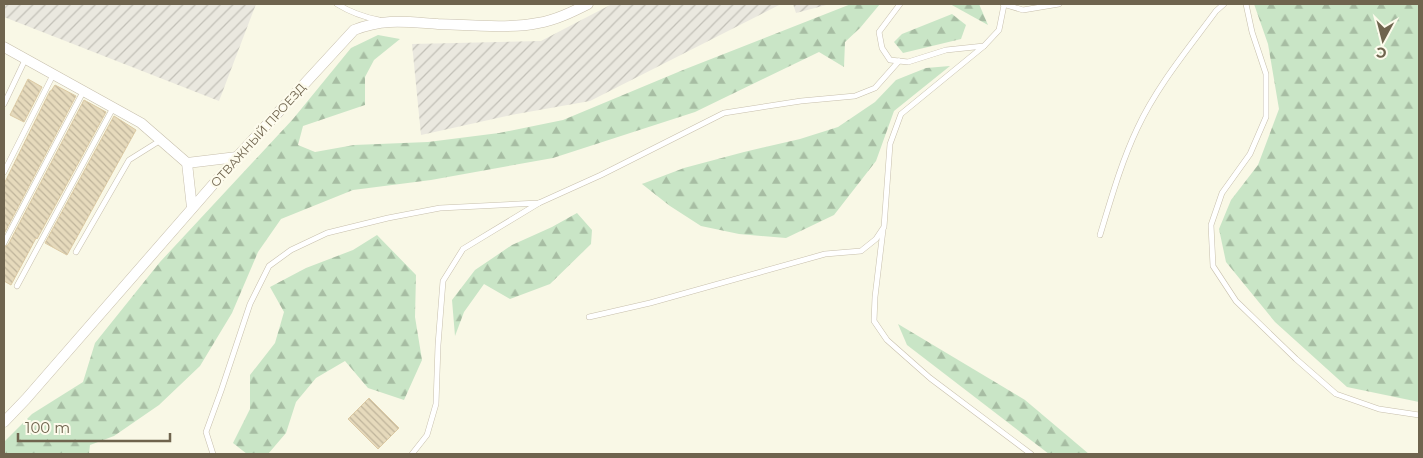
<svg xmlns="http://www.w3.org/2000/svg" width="1423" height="458" font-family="Montserrat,sans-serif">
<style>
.industrial{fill:url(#industrial-furrows)}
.forest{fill:url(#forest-firs)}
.building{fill:url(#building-back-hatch);stroke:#dccaa4}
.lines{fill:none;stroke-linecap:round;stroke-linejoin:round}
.service-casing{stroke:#c7bfac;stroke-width:6}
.minor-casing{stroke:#c7bfac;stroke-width:11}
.service{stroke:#fff;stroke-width:5}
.minor{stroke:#fff;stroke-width:10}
.labels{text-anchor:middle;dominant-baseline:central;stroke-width:4.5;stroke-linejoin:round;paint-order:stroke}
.street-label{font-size:12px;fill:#6f644e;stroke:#fdfbec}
</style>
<defs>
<pattern id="industrial-furrows" width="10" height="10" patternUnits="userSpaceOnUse" patternTransform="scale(1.25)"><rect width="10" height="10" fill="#eae8df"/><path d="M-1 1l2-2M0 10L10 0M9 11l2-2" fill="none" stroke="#c2c0b7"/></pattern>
<pattern id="forest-firs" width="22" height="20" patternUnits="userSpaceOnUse" patternTransform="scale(1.25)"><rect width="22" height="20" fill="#c9e5c6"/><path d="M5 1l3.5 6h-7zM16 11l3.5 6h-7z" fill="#a7bda3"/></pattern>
<pattern id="building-back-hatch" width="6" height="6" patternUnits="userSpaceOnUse" patternTransform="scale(1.25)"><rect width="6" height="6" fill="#e6dabc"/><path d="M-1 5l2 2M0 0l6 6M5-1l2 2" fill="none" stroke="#bfb49b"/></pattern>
</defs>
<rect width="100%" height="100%" fill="#f9f8e6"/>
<!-- industrial -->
<g class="industrial">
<path d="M4,4H256L219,101L4,17Z"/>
<path d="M612,4H781L590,101L511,115L421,135L412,44L541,41Z"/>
<path d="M793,4H830L796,13Z"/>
</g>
<!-- forest -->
<g class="forest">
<path d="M851,4H880L860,28L845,42L844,67L819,52L695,112L553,158L431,180L353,190L281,219L258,252L232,313L200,366L159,405L114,436L90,445L89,454H4V442L32,414L83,382L95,343L160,262L293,119L351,48L378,35L400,39L374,60L365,77V105L303,126L298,145L315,152L354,145L428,142L499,133L563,120L683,70Z"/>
<path d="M950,4H979L988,25Z"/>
<path d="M1254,4H1419V402L1347,387L1275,322L1226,262L1219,229L1231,200L1258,165L1279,109L1268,44Z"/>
<path d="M952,14L966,25L961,39L903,53L894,42L902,34Z"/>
<path d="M950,66L894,111L876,161L834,215L786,238L739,234L701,226L670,206L642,184L684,168L744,152L800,139L838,127L875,102L896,80L926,68Z"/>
<path d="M577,213L592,230L591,244L550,284L510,299L484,284L464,312L455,336L452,300L475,270L512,245L552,227Z"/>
<path d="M377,235L416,275L415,317L422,360L404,400L368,388L345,361L316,378L296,402L286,433L268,454H247L233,443L250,409V375L275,343L284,312L270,287L306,268L353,250Z"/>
<path d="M898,324L1025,400L1089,454H1049L907,345Z"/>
</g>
<!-- building -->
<g class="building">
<path d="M28,79L42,87L24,122L10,115Z"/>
<path d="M55,85L76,96L4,234V184L50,91H51Z"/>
<path d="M84,100L106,112L37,239L36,238L11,285L4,281V247L8,245Z"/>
<path d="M114,116L136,130L67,255L45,243Z"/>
<path d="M369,398L399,428L378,449L348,419Z"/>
</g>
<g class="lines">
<defs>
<g id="service">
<path d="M337,4C350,12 363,17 379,20"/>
<path d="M900,4L879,32L882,48L890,60L908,62L946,50L984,46L999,30L1004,5"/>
<path d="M1003,4L1023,10L1059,4"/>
<path d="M1246,4L1252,32L1266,74V117L1250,154L1222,193L1211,225L1213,266L1236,301L1296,359L1336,394L1379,409L1419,415"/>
<path d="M4,104L25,60"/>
<path d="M4,172L53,75"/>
<path d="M883,230L875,297L874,321L887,340L930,378L1031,454"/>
<path d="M1100,235C1111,199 1121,163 1137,129C1157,86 1188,49 1216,11L1224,4"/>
<path d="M4,243L83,92"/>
<path d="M76,252L129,160L161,140"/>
<path d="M17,286L113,108"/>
<path d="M589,317L650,303L825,254L861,251L876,239L884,227L890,144L901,114L984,46"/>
<path d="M213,454L206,432L221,391L250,304L269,266L291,250L327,233L388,218L440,208L539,203L601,175L724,113L801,101L855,96L875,88L899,61"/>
<path d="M412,454L427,435L436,404L438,345L443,281L463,249L539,203"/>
</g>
<g id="minor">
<path d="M4,47L141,123L187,163L192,208"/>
<path d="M187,163L237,157"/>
<path d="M4,422L26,399L237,157L354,30C384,18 407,22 438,24C467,25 510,29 538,23C556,20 572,12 588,4"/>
</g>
</defs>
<!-- service casing -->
<use href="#service" class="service-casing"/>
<!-- minor casing -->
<use href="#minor" class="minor-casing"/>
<!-- service -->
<use href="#service" class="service"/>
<!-- minor -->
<use href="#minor" class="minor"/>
</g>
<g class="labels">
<!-- street labels -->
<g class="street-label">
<text transform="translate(258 135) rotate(-48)">ОТВАЖНЫЙ ПРОЕЗД</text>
</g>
</g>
<!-- border -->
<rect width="1423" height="458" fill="none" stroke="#6f644e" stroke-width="10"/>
<!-- north arrow -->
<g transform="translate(1383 40) rotate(187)" stroke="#fdfbec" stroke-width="4" paint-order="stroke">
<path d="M0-4L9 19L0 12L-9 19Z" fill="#6f644e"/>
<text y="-8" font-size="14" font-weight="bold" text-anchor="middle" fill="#6f644e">С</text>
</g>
<!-- scale -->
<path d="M18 433v8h152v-8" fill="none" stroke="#6f644e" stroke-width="2.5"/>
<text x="25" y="433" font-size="15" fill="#6f644e" stroke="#fdfbec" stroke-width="4" paint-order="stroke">100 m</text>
</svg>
